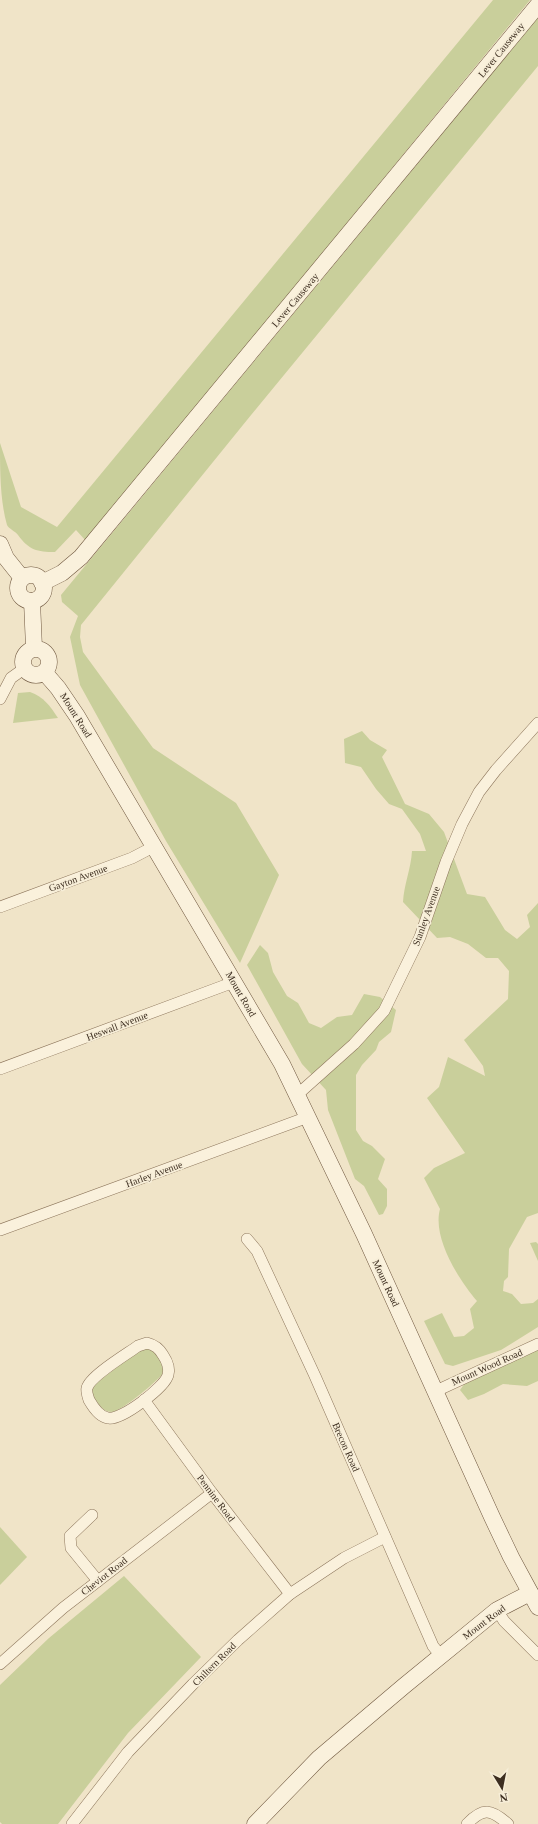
<svg xmlns="http://www.w3.org/2000/svg" width="538" height="1824" font-family="Georgia,serif">
<style>
.green{fill:#c9cf9b}
.lines{fill:none;stroke-linecap:round;stroke-linejoin:round}
.street-casing{stroke:#8d765c;stroke-width:12}
.secondary-casing{stroke:#6f573f;stroke-width:17}
.street{stroke:#faf1dc;stroke-width:11}
.secondary{stroke:#faf1dc;stroke-width:16}
.labels{text-anchor:middle;dominant-baseline:central;stroke-width:3.5;stroke-linejoin:round;paint-order:stroke}
.street-label{font-size:10px;fill:#3d2e20;stroke:#f7eed8}
</style>
<rect width="100%" height="100%" fill="#f0e4c8"/>
<!-- green -->
<g class="green">
<path d="M493,0H530L86,541L76,530L55,552C37,552 29,550 18,535C15,531 9,529 7,525C0,501 0,469 0,443L21,507L57,527Z"/>
<path d="M538,18V66L247,420L81,625L80,637L83,652L153,748L236,803L279,875L240,963L166,841L80,685L70,637L78,616L62,602L61,595Z"/>
<path d="M30,692C44,697 50,706 58,718L13,723L18,693Z"/>
<path d="M362,731L370,740L387,750L382,757L405,804L429,814L444,832L467,894L485,897L505,930L517,939L530,927L527,915L538,903V1213L527,1217L509,1249L508,1277L504,1281L503,1291L512,1294L521,1304L533,1303L538,1299V1327L501,1350L453,1366L445,1364L424,1321L442,1313L454,1337L464,1336L474,1328L470,1309L477,1301C459,1280 432,1238 440,1209L424,1178L434,1168L465,1153L427,1098L439,1087L448,1057L485,1076L483,1066L464,1040L508,999L509,971L498,958H486L468,944L450,937L437,938L403,902C404,884 411,869 412,851H426L420,834L402,809L389,804L376,789L361,767L345,763L344,739Z"/>
<path d="M260,945L268,953L273,972L287,996L298,1003L309,1023L321,1028L337,1017L352,1015L364,994L380,997L396,1010L391,1032L379,1042L376,1050L362,1065L356,1075V1130L363,1141L372,1146L385,1159L378,1179L387,1189V1206L383,1214L379,1215L364,1186L355,1179L328,1110L326,1090L302,1064L247,965Z"/>
<path d="M536,1242L538,1244V1261L530,1243Z"/>
<path d="M149,1347C157,1353 164,1361 165,1371C159,1380 122,1411 112,1412C105,1412 100,1407 97,1402C92,1397 91,1392 93,1386L140,1349Z"/>
<path d="M538,1348V1381L527,1386L503,1384L484,1394L468,1400L460,1390L465,1383Z"/>
<path d="M0,1527L27,1557L0,1585Z"/>
<path d="M124,1576L201,1657L128,1733L58,1824H2L0,1822V1685L49,1638Z"/>
</g>
<g class="lines">
<defs>
<g id="street">
<path d="M0,699L11,678L25,668"/>
<path d="M0,907L132,858L155,846"/>
<path d="M0,1069L234,982"/>
<path d="M297,1095L354,1044L384,1011L420,937L446,862L462,824L479,792L496,770L538,723"/>
<path d="M0,1230L308,1117"/>
<path d="M247,1239L257,1251L315,1376L433,1646L441,1656"/>
<path d="M147,1343C155,1345 159,1348 163,1355C167,1361 170,1368 168,1375C165,1387 121,1421 108,1418C100,1417 93,1407 89,1400C88,1397 86,1391 87,1388C90,1376 127,1354 138,1346Z"/>
<path d="M436,1391L538,1344"/>
<path d="M144,1400L212,1493L290,1594"/>
<path d="M92,1515L70,1536L71,1548L98,1581"/>
<path d="M497,1610L504,1621L538,1655"/>
<path d="M0,1664L63,1608L212,1493"/>
<path d="M72,1824L128,1752L193,1684L238,1640L290,1594L344,1558L385,1537"/>
<path d="M467,1824C483,1807 491,1809 508,1824"/>
</g>
<g id="secondary">
<path d="M0,544L6,558L22,578"/>
<circle cx="31" cy="588" r="13"/>
<path d="M42,583L62,573L81,557L538,5"/>
<path d="M32,601L34,648"/>
<circle cx="36" cy="662" r="13"/>
<path d="M45,673L58,688L77,716L282,1064L364,1234L492,1517L511,1557L538,1607"/>
<path d="M255,1824L319,1758L404,1686L497,1610L530,1593"/>
</g>
</defs>
<!-- street casing -->
<use href="#street" class="street-casing"/>
<!-- secondary casing -->
<use href="#secondary" class="secondary-casing"/>
<!-- street -->
<use href="#street" class="street"/>
<!-- secondary -->
<use href="#secondary" class="secondary"/>
</g>
<g class="labels">
<!-- street labels -->
<g class="street-label">
<text transform="translate(501 50) rotate(-51)">Lever Causeway</text>
<text transform="translate(295 300) rotate(-50)">Lever Causeway</text>
<text transform="translate(76 715) rotate(58)">Mount Road</text>
<text transform="translate(78 878) rotate(-20)">Gayton Avenue</text>
<text transform="translate(426 916) rotate(-70)">Stanley Avenue</text>
<text transform="translate(241 994) rotate(60)">Mount Road</text>
<text transform="translate(117 1026) rotate(-21)">Heswall Avenue</text>
<text transform="translate(154 1174) rotate(-20)">Harley Avenue</text>
<text transform="translate(386 1283) rotate(65)">Mount Road</text>
<text transform="translate(487 1367) rotate(-24)">Mount Wood Road</text>
<text transform="translate(346 1447) rotate(66)">Brecon Road</text>
<text transform="translate(216 1498) rotate(53)">Pennine Road</text>
<text transform="translate(104 1576) rotate(-38)">Cheviot Road</text>
<text transform="translate(484 1622) rotate(-37)">Mount Road</text>
<text transform="translate(214 1664) rotate(-45)">Chiltern Road</text>
</g>
</g>
<!-- north arrow -->
<g transform="translate(502 1788) rotate(170)" stroke="#f7eed8" stroke-width="3" paint-order="stroke">
<path d="M0-3L7 15L0 10L-7 15Z" fill="#3d2e20"/>
<text y="-6" font-size="11" font-weight="bold" text-anchor="middle" fill="#3d2e20">N</text>
</g>
</svg>
